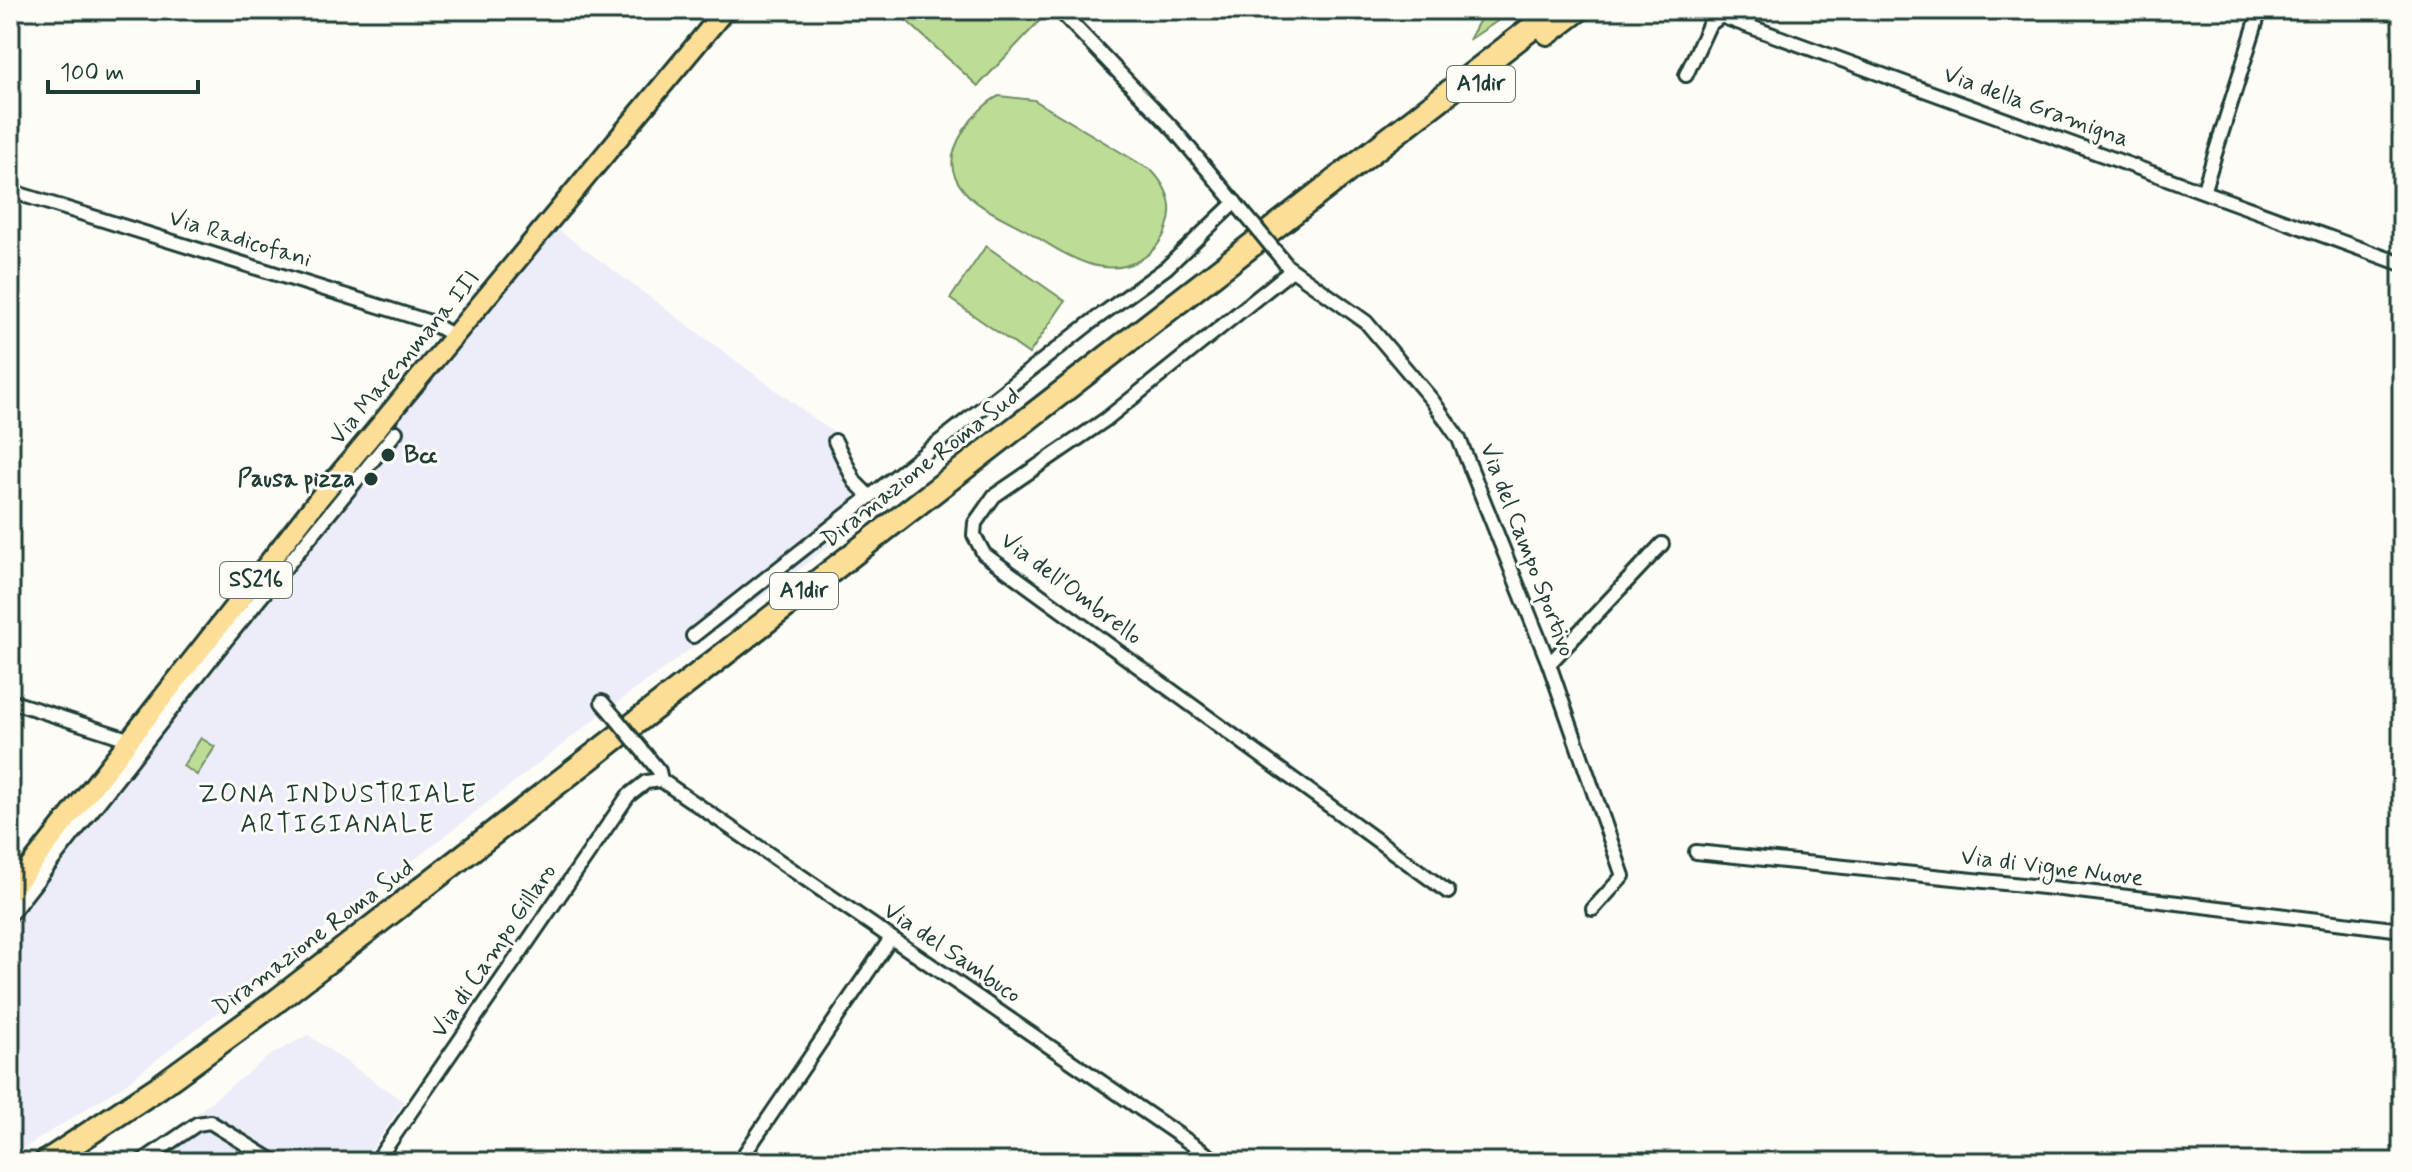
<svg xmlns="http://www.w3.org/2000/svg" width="2412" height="1172" font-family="Mynerve,sans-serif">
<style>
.built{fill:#ecedf8}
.green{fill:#bddd96;stroke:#6e8d65;stroke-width:2}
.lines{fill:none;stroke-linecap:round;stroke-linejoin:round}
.street-casing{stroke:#1f3d34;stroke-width:18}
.primary-casing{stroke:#1f3d34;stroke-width:24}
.highway-casing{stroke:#1f3d34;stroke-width:28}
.street{stroke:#fdfcf7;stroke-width:12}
.primary{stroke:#fcde96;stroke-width:18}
.highway{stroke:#fcde96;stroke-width:22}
.street-bridge-casing{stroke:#1f3d34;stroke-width:18;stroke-linecap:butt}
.street-bridge{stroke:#fdfcf7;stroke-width:12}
.poi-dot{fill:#1f3d34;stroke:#fdfcf7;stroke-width:3}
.labels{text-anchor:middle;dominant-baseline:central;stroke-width:6;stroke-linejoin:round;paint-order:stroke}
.shield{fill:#fdfcf7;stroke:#62766e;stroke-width:2}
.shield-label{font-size:22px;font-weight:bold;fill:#1f3d34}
.street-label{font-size:24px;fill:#1f3d34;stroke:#fdfcf7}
.poi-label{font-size:24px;font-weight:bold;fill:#1f3d34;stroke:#fdfcf7;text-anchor:start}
.neighbourhood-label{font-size:26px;letter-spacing:2px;fill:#1f3d34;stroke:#fdfcf7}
</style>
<rect width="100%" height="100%" fill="#fdfcf7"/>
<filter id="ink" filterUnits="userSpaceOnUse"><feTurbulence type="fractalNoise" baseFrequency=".0125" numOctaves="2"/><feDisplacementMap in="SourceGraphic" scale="16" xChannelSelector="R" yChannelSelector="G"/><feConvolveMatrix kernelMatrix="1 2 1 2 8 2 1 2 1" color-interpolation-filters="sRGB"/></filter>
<g filter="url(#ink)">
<!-- built -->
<g class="built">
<path d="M553,226L841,438L854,470L864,484L885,500L804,566L599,716L124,1085L10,1157V902L309,524Z"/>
<path d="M308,1035L404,1102L363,1162H145L186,1122L269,1056Z"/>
</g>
<!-- green -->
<g class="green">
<path d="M895,10H1040L1045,15L978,86Z"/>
<path d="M1485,10H1514L1469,40Z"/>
<path d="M999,96L1034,100L1152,171C1167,187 1175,206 1167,227C1163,241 1152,253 1140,260C1098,283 1057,248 1022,228C998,215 966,203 955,176C943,150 976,107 999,96Z"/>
<path d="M986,246L1065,301L1029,354L950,299Z"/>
<path d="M201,738L215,747L197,775L183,766Z"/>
</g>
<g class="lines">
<defs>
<g id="street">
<path d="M1059,10L1174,130L1253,224"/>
<path d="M1686,75L1709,25L1721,16L2402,264"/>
<path d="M2204,189L2260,10"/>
<path d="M10,191L427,321L455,336"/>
<path d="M1287,266L1366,322L1432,400L1459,439L1549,664L1623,876L1593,909"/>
<path d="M1292,270L1105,420L994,496L975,523L974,535L984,554L1448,892"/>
<path d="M835,441L855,482L870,497"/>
<path d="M693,636L1090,323L1166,268L1235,202"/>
<path d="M1549,664L1662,544"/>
<path d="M10,701L131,740"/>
<path d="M602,702L614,716"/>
<path d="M646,755L659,771L661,780"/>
<path d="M661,780L1218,1162"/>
<path d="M1696,852L2053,888L2402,930"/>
<path d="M10,915L226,640L396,432"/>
<path d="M745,1153L891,938"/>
<path d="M141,1162L197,1124L210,1122L275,1162"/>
<path d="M376,1162L628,796L646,782L661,780"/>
</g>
<path id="primary" d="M10,892L321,496L725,10"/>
<g id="highway">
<path d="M1548,33L1578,10"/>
<path d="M46,1162L159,1087L274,1003L1555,10"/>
</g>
</defs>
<!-- street casing -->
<use href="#street" class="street-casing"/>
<!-- primary casing -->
<use href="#primary" class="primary-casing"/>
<!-- highway casing -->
<use href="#highway" class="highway-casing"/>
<!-- street -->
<use href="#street" class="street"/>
<!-- primary -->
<use href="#primary" class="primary"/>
<!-- highway -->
<use href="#highway" class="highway"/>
<defs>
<g id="street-bridge">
<path d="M1253,224L1285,263"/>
<path d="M614,716L646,755"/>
</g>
</defs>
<!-- street-bridge casing -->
<use href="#street-bridge" class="street-bridge-casing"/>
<!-- street-bridge -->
<use href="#street-bridge" class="street-bridge"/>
</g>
</g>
<!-- markers -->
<g class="poi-dot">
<circle cx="388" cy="455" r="8"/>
<circle cx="371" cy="479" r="8"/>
</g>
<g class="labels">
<!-- shield labels -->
<g class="shield">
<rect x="1447" y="66" width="68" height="36" rx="6"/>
<rect x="220" y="562" width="72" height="36" rx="6"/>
<rect x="770" y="573" width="68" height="36" rx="6"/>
</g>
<g class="shield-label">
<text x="1481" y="84">A1dir</text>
<text x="256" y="580">SS216</text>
<text x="804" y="591">A1dir</text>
</g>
<!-- street labels -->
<g class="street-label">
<text transform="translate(2036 107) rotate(20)">Via della Gramigna</text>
<text transform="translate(240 239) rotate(17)">Via Radicofani</text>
<text transform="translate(405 358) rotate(-50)">Via Maremmana III</text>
<text transform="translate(921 468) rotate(-38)">Diramazione Roma Sud</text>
<text transform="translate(1527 550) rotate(69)">Via del Campo Sportivo</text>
<text transform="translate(1071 589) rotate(37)">Via dell'Ombrello</text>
<text transform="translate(2052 868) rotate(7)">Via di Vigne Nuove</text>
<text transform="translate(314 938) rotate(-37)">Diramazione Roma Sud</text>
<text transform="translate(494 951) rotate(-56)">Via di Campo Gillaro</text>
<text transform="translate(952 953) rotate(34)">Via del Sambuco</text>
</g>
<!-- poi labels -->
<g class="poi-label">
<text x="404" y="455">Bcc</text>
<text x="355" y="479" text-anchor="end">Pausa pizza</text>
</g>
<!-- neighbourhood labels -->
<g class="neighbourhood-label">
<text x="338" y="795">ZONA INDUSTRIALE<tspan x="338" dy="30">ARTIGIANALE</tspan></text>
</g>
</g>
<!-- margin -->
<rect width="2412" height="1172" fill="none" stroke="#fdfcf7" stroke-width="40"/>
<rect x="20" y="20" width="2372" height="1132" fill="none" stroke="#1f3d34" stroke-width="3" filter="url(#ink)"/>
<!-- scale -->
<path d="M48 80v12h150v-12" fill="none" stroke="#1f3d34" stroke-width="4"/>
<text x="60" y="80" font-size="24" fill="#1f3d34" stroke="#fdfcf7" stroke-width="6" paint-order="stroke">100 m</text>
</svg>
